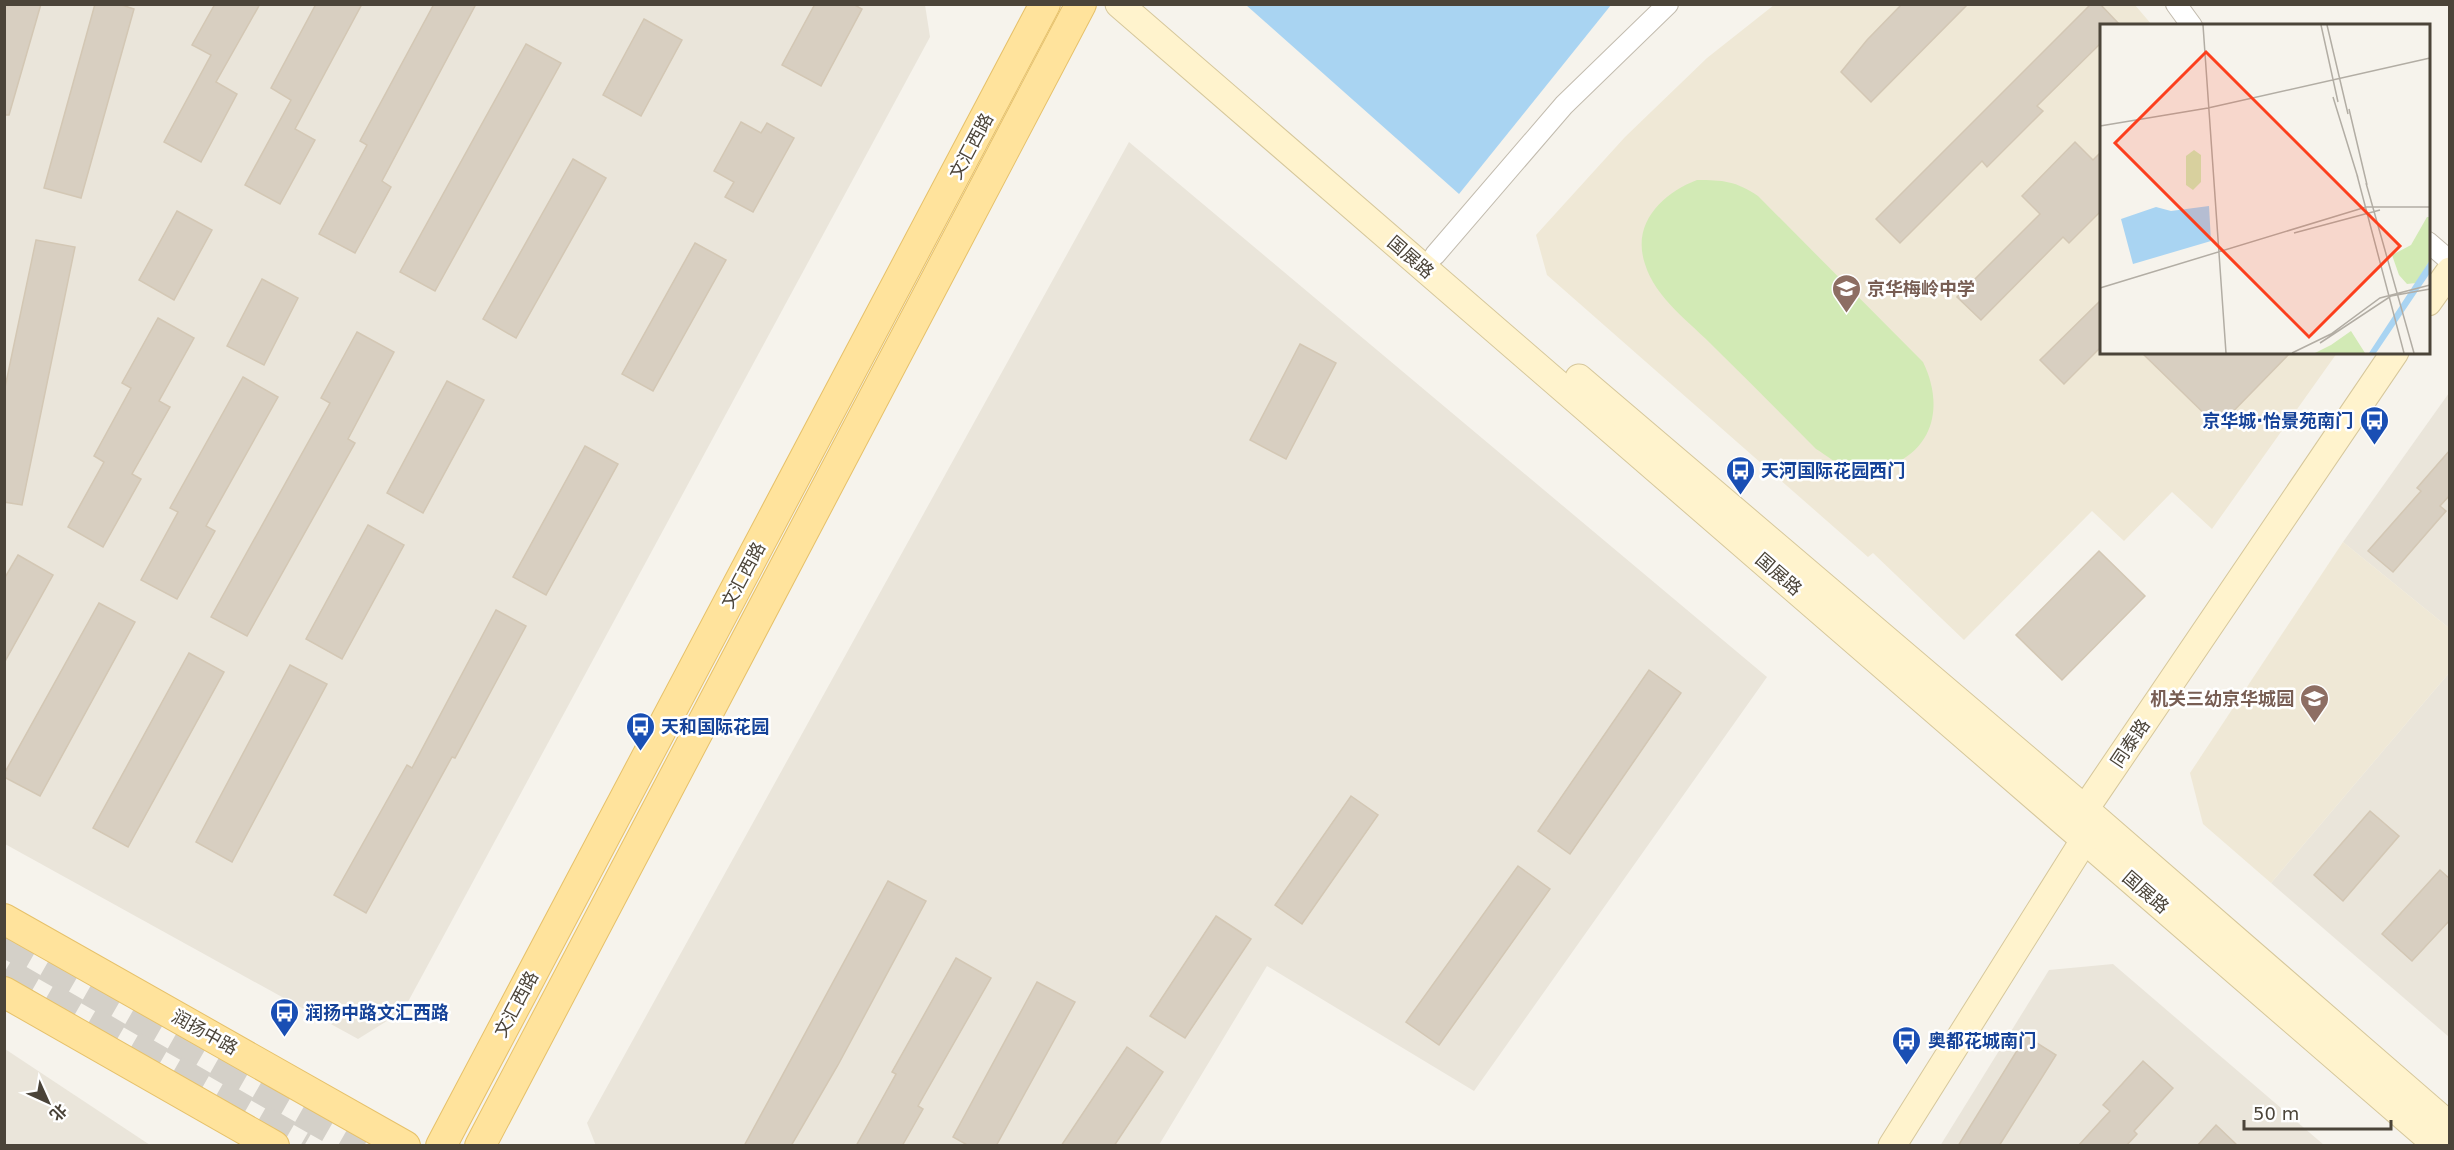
<svg xmlns="http://www.w3.org/2000/svg" width="2454" height="1150" font-family="'DejaVu Sans','Noto Sans SC',sans-serif">
<style>
.residential{fill:#eae5da}
.education{fill:#efe8d6}
.grass{fill:#d2eab5}
.water{fill:#a9d4f2}
.building{fill:#d8cfc1;stroke:#d3c7b4;stroke-width:1.5}
.lines{fill:none;stroke-linecap:round;stroke-linejoin:round}
.highway-tunnel{stroke:#d4d0c8;stroke-width:33;stroke-dasharray:33 16;stroke-linecap:butt}
.street-casing{stroke:#c2bbae;stroke-width:22}
.secondary-casing{stroke:#d6c79b;stroke-width:29}
.primary-casing{stroke:#e6c16a;stroke-width:32}
.street{stroke:#fff;stroke-width:20}
.secondary{stroke:#fff3cd;stroke-width:27}
.primary{stroke:#ffe39c;stroke-width:30}
.labels{text-anchor:middle;dominant-baseline:central;stroke-width:5;stroke-linejoin:round;paint-order:stroke}
.street-label{font-size:18px;fill:#4b4439;stroke:#fff}
.education-label{font-size:18px;font-weight:bold;fill:#785e54;stroke:#fff;text-anchor:start}
.transit-label{font-size:18px;font-weight:bold;fill:#164399;stroke:#fff;text-anchor:start}
.inset-road{fill:none;stroke:#b2ada4;stroke-width:1.5}
.view{fill:#fc3f1d;fill-opacity:0.15;stroke:#fc3f1d;stroke-width:3}
.inset-edge{fill:none;stroke:#4b4439;stroke-width:3}
</style>
<rect width="100%" height="100%" fill="#f6f3ec"/>
<!-- residential -->
<g class="residential">
<path d="M5,5H925L930,37L403,1011L358,1039L5,844Z"/>
<path d="M1129,142L1767,677L1474,1091L1267,966L1159,1145L596,1146L587,1123Z"/>
<path d="M2449,393V628L2343,542Z"/>
<path d="M2449,673V1037L2271,883Z"/>
<path d="M2113,964L2324,1145L1940,1146L2049,970Z"/>
<path d="M5,1049L150,1145H5Z"/>
</g>
<!-- education -->
<g class="education">
<path d="M1774,5H2135L2152,25L2102,26V352L2337,353L2212,529L2172,492L2124,541L2092,511L1964,640L1873,553L1868,557L1547,275L1536,235L1625,137L1707,58Z"/>
<path d="M2343,542L2449,628V673L2271,883L2203,824L2190,773Z"/>
</g>
<!-- grass -->
<path class="grass" d="M1697,180C1723,180 1736,181 1758,196L1923,362C1942,401 1937,444 1894,464C1881,469 1862,472 1848,467C1836,464 1826,455 1816,449C1782,415 1749,381 1715,348C1691,323 1655,298 1645,264C1631,223 1663,193 1697,180Z"/>
<!-- water -->
<path class="water" d="M1246,5H1611L1459,194Z"/>
<!-- building -->
<g class="building">
<path d="M4,4H41L9,115H4Z"/>
<path d="M95,4H119L134,9L81,198L44,188Z"/>
<path d="M215,4H260L216,82L237,94L201,162L164,142L211,55L192,45Z"/>
<path d="M316,4H362L295,129L315,140L280,204L245,185L291,100L271,88Z"/>
<path d="M434,4H476L382,181L391,187L355,253L319,234L367,145L360,141Z"/>
<path d="M815,4H853L862,9L821,86L782,65Z"/>
<path d="M1902,4H1968L1871,102L1841,72L1867,40Z"/>
<path d="M2091,4H2100L2121,26H2102V42L2037,106L2043,111L1987,167L1982,161L1900,243L1876,219Z"/>
<path d="M644,19L682,40L641,116L603,95Z"/>
<path d="M526,44L561,63L435,291L400,272Z"/>
<path d="M741,122L761,133L767,123L794,138L753,212L725,197L734,182L714,171Z"/>
<path d="M2075,142L2093,160L2102,151V210L2069,243L2063,237L1981,320L1957,297L2040,214L2022,196Z"/>
<path d="M573,159L606,178L516,338L483,319Z"/>
<path d="M177,211L212,230L174,300L139,280Z"/>
<path d="M36,240L75,247L22,505L4,502V392Z"/>
<path d="M695,243L726,260L653,391L622,374Z"/>
<path d="M262,279L298,298L264,365L227,346Z"/>
<path d="M2102,299V346L2064,384L2040,360Z"/>
<path d="M158,318L194,338L159,401L170,407L132,474L141,479L103,547L68,527L104,462L94,456L131,388L122,383Z"/>
<path d="M357,332L394,352L348,439L355,443L247,636L211,617L330,403L321,398Z"/>
<path d="M1300,344L1336,363L1286,459L1250,440Z"/>
<path d="M2141,352H2291L2218,427Z"/>
<path d="M243,377L278,397L206,526L215,531L177,599L141,580L178,512L170,508Z"/>
<path d="M447,381L484,400L423,513L387,493Z"/>
<path d="M585,446L618,464L546,595L513,577Z"/>
<path d="M2450,450V495L2440,506L2446,511L2393,572L2368,551L2421,491L2417,488Z"/>
<path d="M368,525L404,545L342,659L306,639Z"/>
<path d="M2099,551L2145,596L2062,680L2016,635Z"/>
<path d="M18,555L53,575L4,663V579Z"/>
<path d="M99,603L135,622L40,796L4,777V774Z"/>
<path d="M496,610L526,626L455,758L452,757L366,913L334,895L407,765L412,768Z"/>
<path d="M189,653L224,672L128,847L93,828Z"/>
<path d="M290,665L327,684L232,862L196,842Z"/>
<path d="M1649,670L1681,693L1570,854L1538,831Z"/>
<path d="M1351,796L1378,815L1302,924L1275,905Z"/>
<path d="M2370,811L2399,836L2343,901L2314,875Z"/>
<path d="M1518,866L1550,889L1439,1045L1406,1022Z"/>
<path d="M2440,870L2450,879V920L2412,961L2382,934Z"/>
<path d="M888,881L926,901L838,1065L791,1146H744Z"/>
<path d="M1216,916L1251,939L1185,1038L1150,1016Z"/>
<path d="M956,958L991,978L918,1106L923,1109L902,1146H856L896,1074L892,1072Z"/>
<path d="M1037,982L1075,1002L996,1146H969L953,1137Z"/>
<path d="M2026,1036L2056,1055L1999,1146H1958Z"/>
<path d="M1127,1047L1163,1072L1114,1146H1061Z"/>
<path d="M2143,1061L2173,1088L2134,1131L2137,1134L2126,1146H2078L2110,1111L2103,1105Z"/>
<path d="M2216,1125L2238,1146H2197Z"/>
</g>
<g class="lines">
<!-- highway-tunnel -->
<g class="highway-tunnel">
<path d="M4,940L364,1146"/>
<path d="M4,973L304,1146"/>
</g>
<defs>
<g id="street">
<path d="M2176,4L2192,26"/>
<path d="M2428,242L2450,261"/>
<path d="M1435,255L1564,105L1668,4"/>
</g>
<g id="secondary">
<path d="M1119,4L2438,1146"/>
<path d="M2428,302L2450,271"/>
<path d="M1579,378L2085,809L2450,1126"/>
<path d="M1892,1146L2085,839V809L2395,352"/>
</g>
<g id="primary">
<path d="M4,919L405,1146"/>
<path d="M4,992L274,1146"/>
<path d="M441,1146L1045,4"/>
<path d="M480,1146L1081,4"/>
</g>
</defs>
<!-- street casing -->
<use href="#street" class="street-casing"/>
<!-- secondary casing -->
<use href="#secondary" class="secondary-casing"/>
<!-- primary casing -->
<use href="#primary" class="primary-casing"/>
<!-- street -->
<use href="#street" class="street"/>
<!-- secondary -->
<use href="#secondary" class="secondary"/>
<!-- primary -->
<use href="#primary" class="primary"/>
</g>
<!-- icons -->
<defs>
<symbol id="school-pin" viewBox="-11 -11 22 30"><path d="M0 17L-7.5 6A9.5 9.5 0 1 1 7.5 6Z" fill="#8d6e63" stroke="#fff"/><path d="M0-5L7-2L0 1L-7-2ZM-4 1L0 2.5L4 1V4Q0 6-4 4Z" fill="#fff"/></symbol>
<symbol id="bus-pin" viewBox="-11 -11 22 30"><path d="M0 17L-7.5 6A9.5 9.5 0 1 1 7.5 6Z" fill="#1a4fb4" stroke="#fff"/><path d="M-5-6H5V4H4V6H2V4H-2V6H-4V4H-5ZM-3.5-4V0h7V-4ZM-3.5 1.2v1.5H-2V1.2ZM2 1.2v1.5H3.5V1.2Z" fill="#fff"/></symbol>
</defs>
<g fill-rule="evenodd">
<use href="#school-pin" x="1830" y="272" width="33" height="45"/>
<use href="#bus-pin" x="2358" y="404" width="33" height="45"/>
<use href="#bus-pin" x="1724" y="454" width="33" height="45"/>
<use href="#school-pin" x="2298" y="682" width="33" height="45"/>
<use href="#bus-pin" x="624" y="710" width="33" height="45"/>
<use href="#bus-pin" x="268" y="996" width="33" height="45"/>
<use href="#bus-pin" x="1890" y="1024" width="33" height="45"/>
</g>
<g class="labels">
<!-- street labels -->
<g class="street-label">
<text transform="translate(971 146) rotate(-62)">文汇西路</text>
<text transform="translate(1411 257) rotate(41)">国展路</text>
<text transform="translate(1779 574) rotate(41)">国展路</text>
<text transform="translate(743 575) rotate(-62)">文汇西路</text>
<text transform="translate(2130 743) rotate(-56)">同泰路</text>
<text transform="translate(2146 892) rotate(41)">国展路</text>
<text transform="translate(516 1004) rotate(-62)">文汇西路</text>
<text transform="translate(205 1032) rotate(29)">润扬中路</text>
</g>
<!-- education labels -->
<g class="education-label">
<text x="1867" y="288">京华梅岭中学</text>
<text x="2294" y="698" text-anchor="end">机关三幼京华城园</text>
</g>
<!-- transit labels -->
<g class="transit-label">
<text x="2353" y="420" text-anchor="end">京华城·怡景苑南门</text>
<text x="1761" y="470">天河国际花园西门</text>
<text x="661" y="726">天和国际花园</text>
<text x="305" y="1012">润扬中路文汇西路</text>
<text x="1928" y="1040">奥都花城南门</text>
</g>
</g>
<!-- overview -->
<g transform="translate(2100 24)">
<rect width="330" height="330" fill="#f6f3ec"/>
<path d="M94,126L101,131V158L93,166L86,161V132Z" fill="#d2eab5"/>
<path d="M327,193H330V236L316,259L307,260L299,251L292,231L311,221ZM251,307L265,329H215L231,321Z" fill="#d2eab5"/>
<path d="M109,182L111,217L33,240L21,195L56,183L71,187ZM330,236V249L276,329H269Z" fill="#a9d4f2"/>
<path class="inset-road" d="M103,1L126,329M221,1L238,78M227,1L248,90M233,73L258,154M249,85L267,161M0,102L108,84L330,34M257,151L304,329M266,159L314,329M194,209L280,186M0,264L266,183H330M220,319L291,272L330,265M192,329L231,310L280,274L330,261"/>
<path class="view" d="M106,28L300,222L209,313L15,119Z"/>
<rect width="330" height="330" class="inset-edge"/>
</g>
<!-- border -->
<rect width="2454" height="1150" fill="none" stroke="#4b4439" stroke-width="12"/>
<!-- north arrow -->
<g transform="translate(48 1102) rotate(135)" stroke="#ffffff" stroke-width="4.5" paint-order="stroke">
<path d="M0-4.5L10 22L0 15L-10 22Z" fill="#4b4439"/>
<text y="-9" font-size="16" font-weight="bold" text-anchor="middle" fill="#4b4439">北</text>
</g>
<!-- scale -->
<path d="M2244 1120v9h147v-9" fill="none" stroke="#4b4439" stroke-width="3"/>
<text x="2253" y="1120" font-size="18" fill="#4b4439" stroke="#ffffff" stroke-width="4.5" paint-order="stroke">50 m</text>
</svg>
